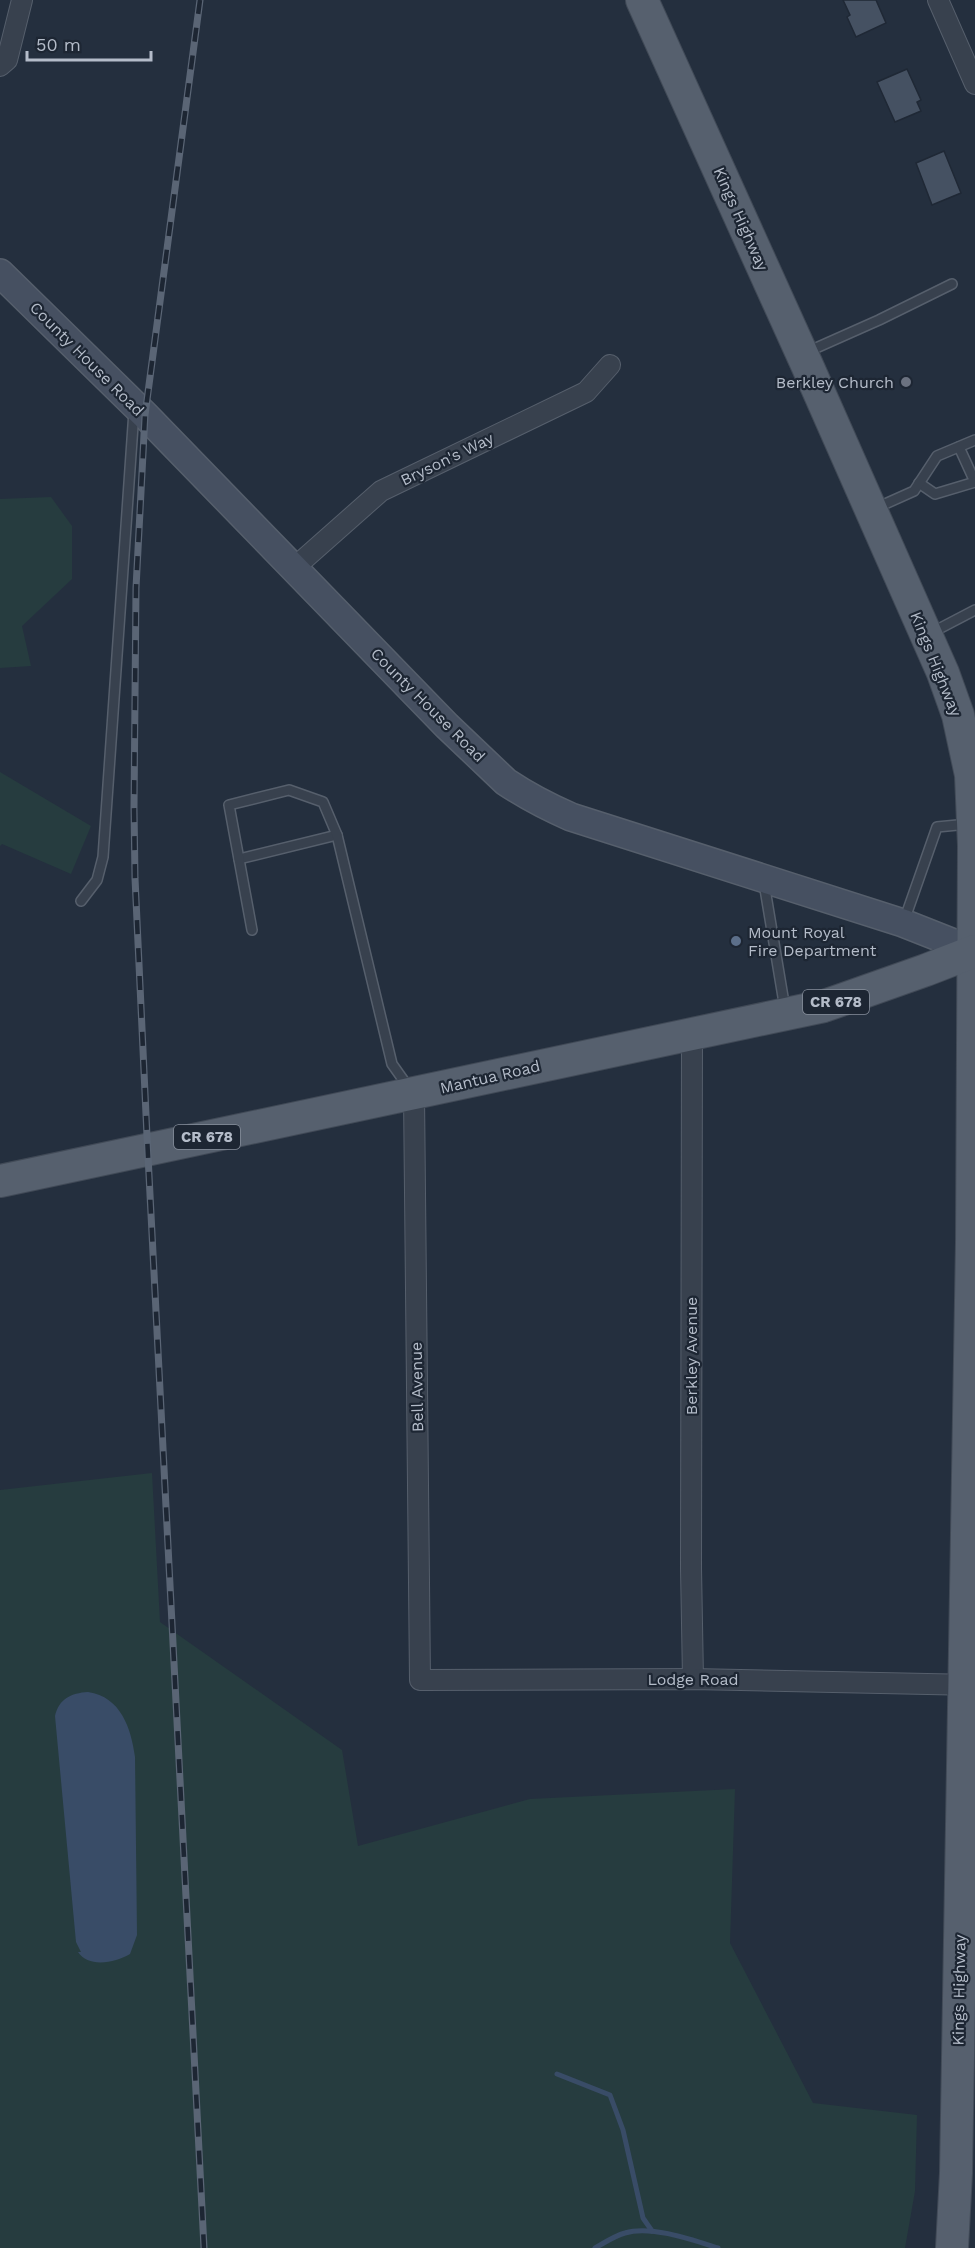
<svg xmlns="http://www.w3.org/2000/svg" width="975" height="2248" font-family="'Work Sans',sans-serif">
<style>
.green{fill:#263c3f}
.water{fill:#394c67}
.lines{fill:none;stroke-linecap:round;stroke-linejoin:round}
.stream{stroke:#394c67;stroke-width:5}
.building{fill:#455162;stroke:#1f2835;stroke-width:1.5}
.lane-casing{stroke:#565f6c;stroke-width:12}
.street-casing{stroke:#565f6c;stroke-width:22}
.secondary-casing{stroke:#565f6c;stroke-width:30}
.primary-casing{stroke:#414a57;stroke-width:34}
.lane{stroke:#38414e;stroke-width:9}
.street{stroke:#38414e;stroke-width:20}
.secondary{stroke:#465061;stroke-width:27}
.primary{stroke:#56606e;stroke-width:32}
.rail-casing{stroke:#5a6575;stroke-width:7}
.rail{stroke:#1d2633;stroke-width:4.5;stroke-dasharray:14;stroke-linecap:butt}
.worship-dot{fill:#6b7280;stroke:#1d2633;stroke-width:2}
.service-dot{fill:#5c6f8a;stroke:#1d2633;stroke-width:2}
.labels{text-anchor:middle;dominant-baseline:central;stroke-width:4.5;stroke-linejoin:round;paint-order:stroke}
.shield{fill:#1d2633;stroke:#878f9c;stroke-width:1.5}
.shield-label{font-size:15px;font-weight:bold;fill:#b4bcc9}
.street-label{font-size:16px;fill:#b4bcc9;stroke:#1d2633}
.poi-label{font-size:16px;fill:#b4bcc9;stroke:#1d2633;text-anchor:end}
</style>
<rect width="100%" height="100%" fill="#242f3e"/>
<!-- green -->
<g class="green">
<path d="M51,497L72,526V579L22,626L31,666L0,668V499Z"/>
<path d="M0,772L91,826L71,874L2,844L0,846Z"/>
<path d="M152,1473L160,1622L342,1750L358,1846L530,1799L735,1789L730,1943L813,2103L917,2115L915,2191L905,2248H0V1490Z"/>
</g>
<!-- water -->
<path class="water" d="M88,1692C121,1697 131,1728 135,1757L137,1935L130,1954C115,1963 88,1968 78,1952H81L76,1942L55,1716C59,1699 71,1693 88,1692Z"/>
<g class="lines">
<!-- stream -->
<g class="stream">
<path d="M557,2074L610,2095L623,2130L643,2218L652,2231"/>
<path d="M595,2248C604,2243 614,2236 625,2233C651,2225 693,2240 718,2248"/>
</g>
</g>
<!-- building -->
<g class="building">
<path d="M843,0H876L886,23L856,37L847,17L850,15Z"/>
<path d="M907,69L921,100L917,102L921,111L895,122L877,82Z"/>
<path d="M944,151L961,193L932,205L916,163Z"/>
</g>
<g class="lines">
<defs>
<g id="lane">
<path d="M807,352L879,320L952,284"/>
<path d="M959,447L975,482"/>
<path d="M919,483L935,494L975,482"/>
<path d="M876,508L914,491L937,456L975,440"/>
<path d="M931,633L975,610"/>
<path d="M239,859L337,835"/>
<path d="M764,883L785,1009"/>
<path d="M81,901L97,880L103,857L134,411"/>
<path d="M904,921L937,827L968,824"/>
<path d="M252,930L229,805L289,790L323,802L337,835L392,1064L409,1088"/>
</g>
<g id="street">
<path d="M938,0L975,84"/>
<path d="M0,66L7,60L22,0"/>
<path d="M294,568L381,491L586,392L610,365"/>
<path d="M692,1034L691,1568L693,1679"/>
<path d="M414,1095L420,1680L693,1679L975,1685"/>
</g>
<path id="secondary" d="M0,273L145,415L447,726L506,782C527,796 548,807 571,817L903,923L974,951"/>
<g id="primary">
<path d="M642,0L807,365L943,673L958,715L971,775L974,845L972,1242L956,2173L952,2248"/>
<path d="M0,1181L824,1006L926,970L975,951"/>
</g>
</defs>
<!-- lane casing -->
<use href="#lane" class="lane-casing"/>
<!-- street casing -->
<use href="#street" class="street-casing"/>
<!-- secondary casing -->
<use href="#secondary" class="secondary-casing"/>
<!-- primary casing -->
<use href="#primary" class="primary-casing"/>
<!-- lane -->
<use href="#lane" class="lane"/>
<!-- street -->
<use href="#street" class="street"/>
<!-- secondary -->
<use href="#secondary" class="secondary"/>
<!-- primary -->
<use href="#primary" class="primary"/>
<defs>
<path id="rail" d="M200,0L145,415L136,588L134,808L135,878L147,1136L204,2248"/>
</defs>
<!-- rail casing -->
<use href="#rail" class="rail-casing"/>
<!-- rail -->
<use href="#rail" class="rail"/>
</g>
<!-- markers -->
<circle class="worship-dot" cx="906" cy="382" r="6"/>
<circle class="service-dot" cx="736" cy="941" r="6"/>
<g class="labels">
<!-- shield labels -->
<g class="shield">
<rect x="803" y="990" width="66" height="24" rx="4.5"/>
<rect x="174" y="1125" width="66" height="24" rx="4.5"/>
</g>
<g class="shield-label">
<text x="836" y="1002">CR 678</text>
<text x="207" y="1137">CR 678</text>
</g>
<!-- street labels -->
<g class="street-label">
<text transform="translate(741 219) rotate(66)">Kings Highway</text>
<text transform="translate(87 359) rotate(45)">County House Road</text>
<text transform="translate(447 459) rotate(-26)">Bryson's Way</text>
<text transform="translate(936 664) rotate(68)">Kings Highway</text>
<text transform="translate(428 705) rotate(45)">County House Road</text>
<text transform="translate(490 1077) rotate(-13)">Mantua Road</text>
<text transform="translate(691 1356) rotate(-90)">Berkley Avenue</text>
<text transform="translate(417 1387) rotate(-91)">Bell Avenue</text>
<text x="693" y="1679">Lodge Road</text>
<text transform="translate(959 1990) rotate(-89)">Kings Highway</text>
</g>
<!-- poi labels -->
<g class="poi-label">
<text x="894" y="382">Berkley Church</text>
<text x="748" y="932" text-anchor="start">Mount Royal<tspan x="748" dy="18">Fire Department</tspan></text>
</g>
</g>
<!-- scale -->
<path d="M27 51v9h124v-9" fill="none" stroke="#b4bcc9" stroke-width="3"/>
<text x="36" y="51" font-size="18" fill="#b4bcc9" stroke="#1d2633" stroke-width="4.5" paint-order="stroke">50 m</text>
</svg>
